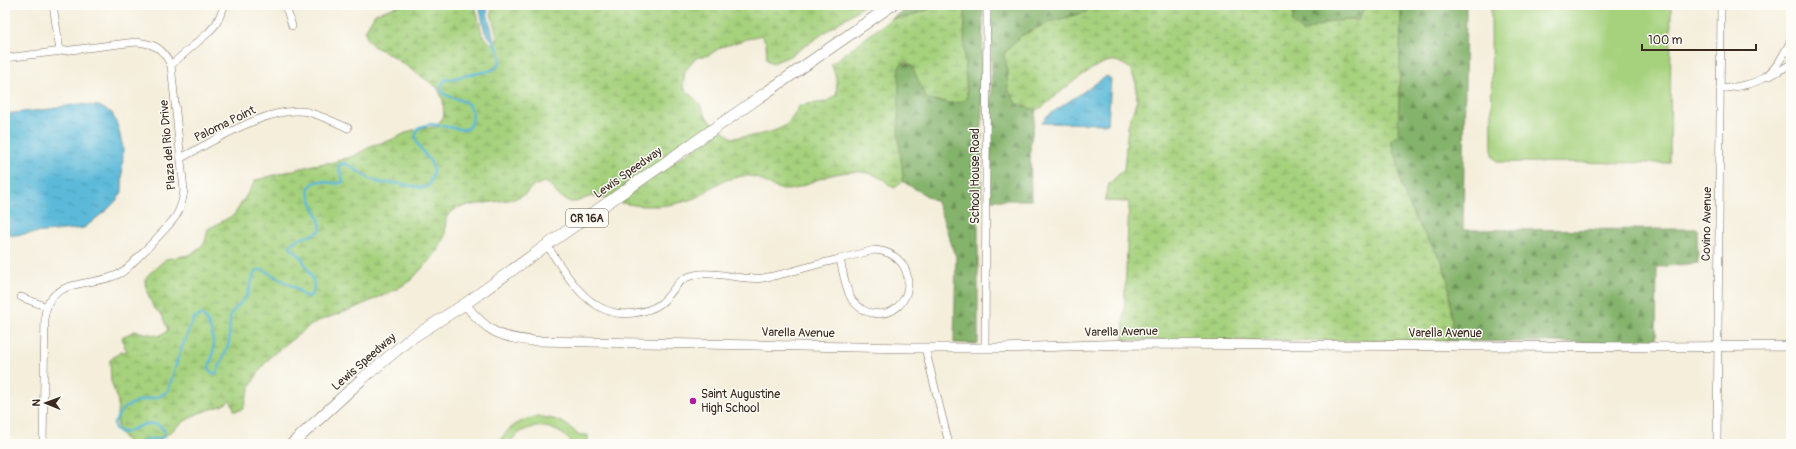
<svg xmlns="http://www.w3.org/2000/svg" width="1796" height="449" font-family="Pangolin,sans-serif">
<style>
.forest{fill:url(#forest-firs);stroke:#606e45}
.wetland{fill:url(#wetland-marsh);stroke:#707e4e}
.garden{fill:#a6d17d;stroke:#707e4e}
.water{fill:url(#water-ripples);stroke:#4b727c}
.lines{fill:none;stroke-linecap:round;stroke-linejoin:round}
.stream{stroke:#5bb9d9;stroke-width:2.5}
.minor-casing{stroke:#7c6f60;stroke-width:8}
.tertiary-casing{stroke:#7c6f60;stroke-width:10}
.primary-casing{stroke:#7c6f60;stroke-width:12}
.minor{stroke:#fff;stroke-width:7}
.tertiary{stroke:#fff;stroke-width:9}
.primary{stroke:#fff;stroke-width:11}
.poi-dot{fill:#b5179e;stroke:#fdfcf7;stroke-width:1.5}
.labels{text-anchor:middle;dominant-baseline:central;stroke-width:3;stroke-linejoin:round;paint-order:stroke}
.shield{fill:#fdfcf7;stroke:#75695f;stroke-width:1}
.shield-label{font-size:11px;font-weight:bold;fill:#3b2a1e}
.street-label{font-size:12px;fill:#3b2a1e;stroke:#fdfcf7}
.poi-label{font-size:12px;fill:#3b2a1e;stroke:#fdfcf7;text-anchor:start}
</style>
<defs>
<pattern id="forest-firs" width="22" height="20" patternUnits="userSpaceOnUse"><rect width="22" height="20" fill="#84b36c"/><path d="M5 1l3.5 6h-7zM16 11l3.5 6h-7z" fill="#6d9258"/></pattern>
<pattern id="wetland-marsh" width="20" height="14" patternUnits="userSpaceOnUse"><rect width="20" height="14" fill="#a6d17d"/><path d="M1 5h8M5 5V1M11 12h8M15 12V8" fill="none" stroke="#8a6"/></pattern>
<pattern id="water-ripples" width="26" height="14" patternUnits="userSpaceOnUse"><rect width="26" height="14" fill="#5bb9d9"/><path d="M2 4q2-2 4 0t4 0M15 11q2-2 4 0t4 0" fill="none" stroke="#4c97af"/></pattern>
</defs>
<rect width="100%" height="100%" fill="#fdfcf7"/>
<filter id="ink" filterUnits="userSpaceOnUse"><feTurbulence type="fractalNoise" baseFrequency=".025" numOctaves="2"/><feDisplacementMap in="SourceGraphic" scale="8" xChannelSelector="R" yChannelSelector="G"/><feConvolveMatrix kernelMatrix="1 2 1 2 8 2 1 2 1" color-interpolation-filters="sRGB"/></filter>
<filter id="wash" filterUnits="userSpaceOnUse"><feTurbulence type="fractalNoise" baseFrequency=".012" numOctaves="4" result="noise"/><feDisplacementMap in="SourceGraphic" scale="16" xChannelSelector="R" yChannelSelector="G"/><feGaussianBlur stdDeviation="0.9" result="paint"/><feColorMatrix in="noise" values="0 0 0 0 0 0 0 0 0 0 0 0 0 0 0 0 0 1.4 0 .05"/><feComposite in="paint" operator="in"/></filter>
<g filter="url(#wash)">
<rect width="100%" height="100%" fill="#f4eedb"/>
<!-- forest -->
<g class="forest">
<path d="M911,5H941L908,17L891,19Z"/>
<path d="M965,5H983L981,199L978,200V344L954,343L956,257L937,202L902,181L903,176L898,136V73L899,67L902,63C915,63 917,76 922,86C924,91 928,95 931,100L949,103L960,102L967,95L964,48Z"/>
<path d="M992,5H1091L1086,12L1050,22L1021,36L1004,53L1007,69L1008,89L1016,103L1036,110L1030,146L1031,200H990Z"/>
<path d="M1295,5H1365L1359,20L1334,21L1302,32L1292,22Z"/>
<path d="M1401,5H1466L1463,230L1697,229L1698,263L1657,267L1656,343L1448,341L1452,323L1448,282L1442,262L1415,219L1401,185L1397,159L1390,141L1398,136Z"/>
</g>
<!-- wetland -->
<g class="wetland">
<path d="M401,5H475L482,34L491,44L497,41C497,28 489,18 492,5H865L792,55L773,63L767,60L766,42L761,35L721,47L709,55L696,58L685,71L683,87L699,103L707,118L714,124L607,199L592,196L576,202H570L560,197L549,184L544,182L533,186L525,194L514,199L458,207L449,214L446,218L445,235L438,251L411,280L397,289L350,310L318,321L308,327L272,355L261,368L250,387L243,409L235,411L230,400L224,405L199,413L183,422L155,444H129L118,431L117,417L118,402L111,381L110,360L121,352L128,351L125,348L122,337L135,331L159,336L168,330L162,315L153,307L147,291L145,283L147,276L166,259L189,255L198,250L205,242L208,229L234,215L256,180L313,165L334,162L354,156L373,145L389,141L410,131L420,128L436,127L444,116L443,100L437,87L389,54L373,46L367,38L365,31L375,14Z"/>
<path d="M941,5H965L964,48L967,95L965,100L960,102L949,103L926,98L912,66L908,63H902L899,67L898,136L903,176C902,182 900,185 894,188C888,185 885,179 879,177C860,167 833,173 814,181C805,184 796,190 786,190C767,189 759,171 738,177C731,179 723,180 717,184C710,188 705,194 697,197C671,208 644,208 617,202L721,129L732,138C749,136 767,135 783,127C790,123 796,112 800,105L826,102L837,94L836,77L831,64L891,19L908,17Z"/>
<path d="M1091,5H1295L1292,22L1302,32L1334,21L1359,20L1365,5H1401L1398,136L1390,141L1397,159L1401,185L1415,219L1442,262L1448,282L1452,323L1448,341L1123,340L1129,202L1106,201L1105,197L1109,184L1124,169L1128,126L1137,100L1136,83L1130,68C1126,66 1120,62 1116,61C1097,58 1058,95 1042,107L1036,110L1016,103L1008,89L1007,69L1004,54L1021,36L1050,22L1086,12Z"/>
</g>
<!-- garden -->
<g class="garden">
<path d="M1491,5H1671L1670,163L1498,162L1492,155Z"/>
<path d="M534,417C552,416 567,422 578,435H588V444H572C557,422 524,420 509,444H498C506,429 518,421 534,417Z"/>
</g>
<!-- water -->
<g class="water">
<path d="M479,5H488C485,19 494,28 493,41L485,32Z"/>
<path d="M1107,76L1111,79L1108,124L1041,123L1047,116Z"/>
<path d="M78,104L99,106L112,113L118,127L123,148L122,192L116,201L108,209L84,228L5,236V114L50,109Z"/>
</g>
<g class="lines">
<!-- stream -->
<path class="stream" d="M141,444L145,439H158L164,437V430L157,424H145L124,433L115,429L114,423L122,409L138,401L158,397L168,391L180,352L194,318L202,315C211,322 215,343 213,354C212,359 209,364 209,369L212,373H217L229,343L230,317L233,311L247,296L255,272L258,270H263L296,288L303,295L309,297C319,288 311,275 306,266C304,263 303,259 301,257C298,253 293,252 290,246C297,234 312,240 321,229C320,215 311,204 308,190C318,172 330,188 343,182C343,175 338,171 339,165L345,163L370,179L381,183H396L422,188L428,186C447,158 406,151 418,128L430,124L466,130C474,123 476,109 465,102C457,97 431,97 445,80L493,70C507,61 498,50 492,39"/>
</g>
</g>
<g filter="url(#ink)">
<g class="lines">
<defs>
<g id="minor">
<path d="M53,5L60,51"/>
<path d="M282,5L287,10L292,26"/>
<path d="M5,58L136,42C156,44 162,48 171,65L184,190C183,199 181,208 176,216C171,224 128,269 121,273C99,286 66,278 50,300C47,303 46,310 45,314L43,444"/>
<path d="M171,65L208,33L216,24L225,5"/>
<path d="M1770,76L1791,64"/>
<path d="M1720,89C1762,84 1772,79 1791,40"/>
<path d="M181,158C214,141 271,104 308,112C322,116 335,122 348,128"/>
<path d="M547,245C567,276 591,320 634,313C642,312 653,309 660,304C676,292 674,277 700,274C721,272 742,281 763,278C789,274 814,264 840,259"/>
<path d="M874,250C924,253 915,321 872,313C864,312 857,306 852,300C845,288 843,272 840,259Z"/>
<path d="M21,297L47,307"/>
<path d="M925,348L949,444"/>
<path d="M985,348L987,5"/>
<path d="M5,442L10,444"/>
<path d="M1717,444L1721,5"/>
</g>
<path id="tertiary" d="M465,304C487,332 500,338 535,341L911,348H1000L1131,344L1664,347L1791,346"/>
<path id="primary" d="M292,444L362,379L410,339L465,304L547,245L892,5"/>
</defs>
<!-- minor casing -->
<use href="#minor" class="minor-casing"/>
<!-- tertiary casing -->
<use href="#tertiary" class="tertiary-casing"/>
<!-- primary casing -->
<use href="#primary" class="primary-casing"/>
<!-- minor -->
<use href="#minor" class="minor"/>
<!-- tertiary -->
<use href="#tertiary" class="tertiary"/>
<!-- primary -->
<use href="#primary" class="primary"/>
</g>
</g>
<!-- markers -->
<circle class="poi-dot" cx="693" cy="401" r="4"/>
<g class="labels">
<!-- shield labels -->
<rect class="shield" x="566" y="209" width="42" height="18" rx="3"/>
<g class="shield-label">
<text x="587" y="218">CR 16A</text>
</g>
<!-- street labels -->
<g class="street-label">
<text transform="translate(225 124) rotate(-26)">Paloma Point</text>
<text transform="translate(168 145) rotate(-95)">Plaza del Rio Drive</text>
<text transform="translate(628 173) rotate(-35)">Lewis Speedway</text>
<text transform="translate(975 176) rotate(-90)">School House Road</text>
<text transform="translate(1707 224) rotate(-89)">Covino Avenue</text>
<text transform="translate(1121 332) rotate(-1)">Varella Avenue</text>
<text transform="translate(798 333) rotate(1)">Varella Avenue</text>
<text x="1445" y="333">Varella Avenue</text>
<text transform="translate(364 362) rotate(-41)">Lewis Speedway</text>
</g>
<!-- poi labels -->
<g class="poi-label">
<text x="701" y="394">Saint Augustine<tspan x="701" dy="14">High School</tspan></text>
</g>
</g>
<!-- margin -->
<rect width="1796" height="449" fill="none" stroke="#fdfcf7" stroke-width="20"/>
<!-- north arrow -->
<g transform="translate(46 403) rotate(271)" stroke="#fdfcf7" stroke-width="3" paint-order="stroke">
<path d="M0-3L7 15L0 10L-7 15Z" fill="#3b2a1e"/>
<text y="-6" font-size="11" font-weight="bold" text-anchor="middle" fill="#3b2a1e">N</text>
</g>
<!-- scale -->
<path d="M1642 44v6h114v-6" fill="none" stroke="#3b2a1e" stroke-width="2"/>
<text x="1648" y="44" font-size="12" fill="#3b2a1e" stroke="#fdfcf7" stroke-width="3" paint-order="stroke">100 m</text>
</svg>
